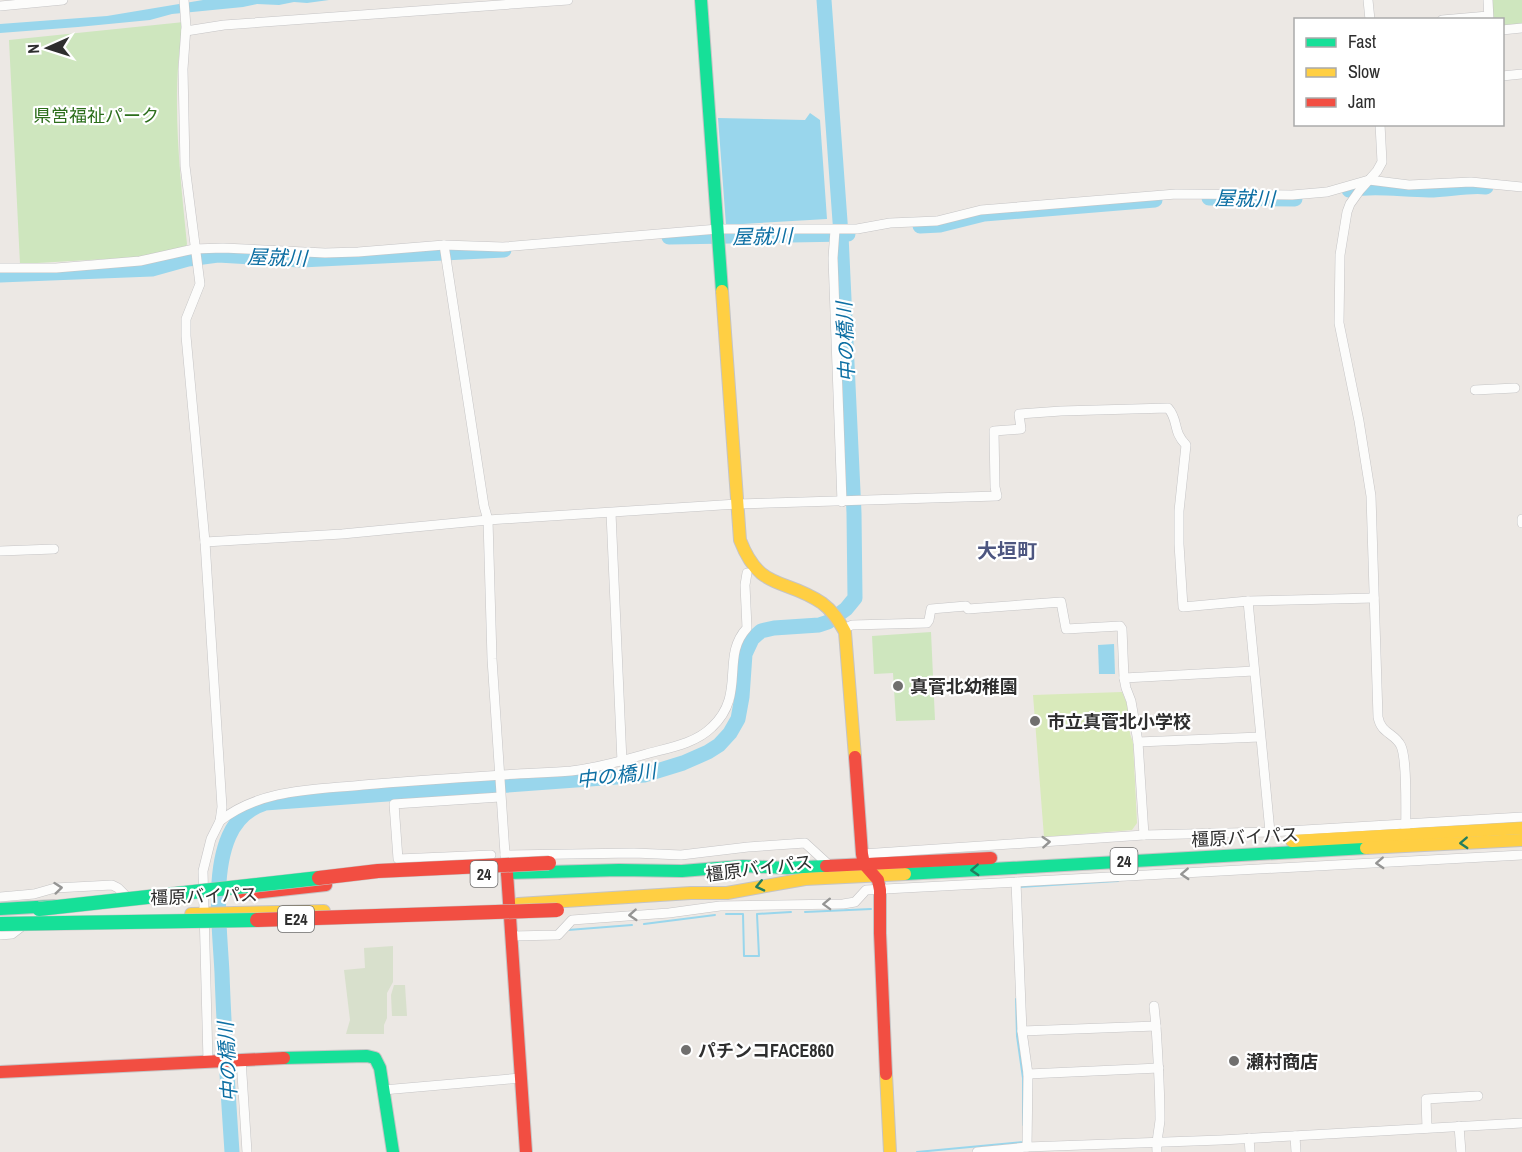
<svg xmlns="http://www.w3.org/2000/svg" width="1522" height="1152" font-family="'Archivo Narrow','Noto Sans JP',sans-serif">
<style>
.green{fill:#cee6be}
.cemetery{fill:#d8e0cc}
.pitch{fill:#d9eabb}
.water{fill:#99d6ec}
.lines{fill:none;stroke-linecap:round;stroke-linejoin:round}
.stream{stroke:#99d6ec;stroke-width:2}
.river{stroke:#99d6ec;stroke-width:15}
.street-casing{stroke:#c5c4c5;stroke-width:10}
.fast-casing{stroke:#c5c4c5;stroke-width:14}
.slow-casing{stroke:#c5c4c5;stroke-width:14}
.jam-casing{stroke:#c5c4c5;stroke-width:14}
.street{stroke:#fcfcfb;stroke-width:9}
.fast{stroke:#16e098;stroke-width:12}
.slow{stroke:#ffcf43;stroke-width:12}
.jam{stroke:#f24e42;stroke-width:12}
.fast-bridge-casing{stroke:#c6c5c4;stroke-width:15;stroke-linecap:butt}
.jam-bridge-casing{stroke:#c6c5c4;stroke-width:15;stroke-linecap:butt}
.fast-bridge{stroke:#16e098;stroke-width:14}
.jam-bridge{stroke:#f24e42;stroke-width:14}
.oneway{stroke:#959594}
.oneway2{stroke:#237e5e}
.poi-dot{fill:#706f6e;stroke:#fff;stroke-width:2}
.labels{text-anchor:middle;dominant-baseline:central;stroke-width:4.5;stroke-linejoin:round;paint-order:stroke}
.shield{fill:#fff;stroke:#6d6d6d;stroke-width:1.5}
.shield-label{font-size:16px;font-weight:bold;fill:#2e2e2e}
.park-label{font-size:18px;fill:#2c6e1b;stroke:#fff}
.poi-label{font-size:18px;font-weight:bold;fill:#2e2e2e;stroke:#fff;text-anchor:start}
.street-label{font-size:18px;fill:#2e2e2e;stroke:#fff}
.water-label{font-size:20px;font-style:italic;fill:#0d6fa3;stroke:#fff}
.neighbourhood-label{font-size:20px;font-weight:bold;fill:#4d5680;stroke:#fff}
</style>
<rect width="100%" height="100%" fill="#ece8e4"/>
<!-- green -->
<g class="green">
<path d="M1490,0H1522V25L1503,27L1502,20L1491,19Z"/>
<path d="M184,22C170,92 180,173 187,244L185,249L141,257L20,264L9,40Z"/>
<path d="M931,632L935,720L896,721L893,673L874,674L872,636Z"/>
</g>
<!-- cemetery -->
<g class="cemetery">
<path d="M393,946V982L387,993V1018L384,1025V1034H346L350,1020L344,970L365,968L364,948Z"/>
<path d="M394,985H405L407,1016H392L391,995Z"/>
</g>
<!-- pitch -->
<path class="pitch" d="M1122,692L1129,709L1130,734L1133,742L1137,823L1132,830L1044,837L1033,695Z"/>
<!-- water -->
<g class="water">
<path d="M203,0H329L307,3L294,2L279,5L257,4L243,7L172,14L150,20L78,27L0,33V24L107,16Z"/>
<path d="M810,113L820,120L827,219L726,225L718,118L805,120Z"/>
<path d="M1114,644L1115,674H1099L1098,645Z"/>
</g>
<g class="lines">
<!-- stream -->
<g class="stream">
<path d="M1019,887L1118,881"/>
<path d="M805,912L871,909"/>
<path d="M726,914H743L744,956H759L757,914L791,912"/>
<path d="M644,924L715,915"/>
<path d="M568,930L632,925"/>
<path d="M1016,999L1017,1036L1023,1078V1125"/>
<path d="M917,1152L1023,1142V1140"/>
</g>
<!-- river -->
<g class="river">
<path d="M1349,190C1375,185 1402,190 1429,190C1448,190 1467,185 1486,187"/>
<path d="M1209,198L1295,199"/>
<path d="M920,226L940,225L984,214L1155,200"/>
<path d="M669,237L848,234"/>
<path d="M0,275L152,269L188,259L218,255L301,260L504,250"/>
<path d="M232,1152C228,1092 224,1033 222,973C220,931 212,875 229,836C236,820 249,808 265,803L644,775L683,763L708,752L719,745L730,733L738,719L742,697L745,654L752,639L761,631L774,628L819,625L828,622L846,609L855,598L854,513L841,235L824,0"/>
</g>
<defs>
<g id="street">
<path d="M184,0L186,27L183,69L185,166L200,284L186,319V336L205,542L222,807L220,821L211,839L203,871L208,1061"/>
<path d="M1368,0L1370,20"/>
<path d="M1488,0L1489,20"/>
<path d="M0,6L63,0"/>
<path d="M1442,20L1488,16"/>
<path d="M1502,30L1522,28"/>
<path d="M186,31L224,25L568,0"/>
<path d="M1502,76L1522,74"/>
<path d="M1380,124L1382,162L1377,171L1360,190L1350,204L1347,212L1340,255L1339,323L1359,421L1371,496L1378,717C1381,734 1395,733 1401,746C1408,762 1405,816 1406,837"/>
<path d="M835,230L833,258L842,502"/>
<path d="M444,245L484,506L488,520L492,659L506,869"/>
<path d="M0,268H56L140,261L194,249L223,248L325,253L358,252L444,245L503,247L718,229H857L890,223L937,221L981,210L1176,194L1292,195L1327,192L1369,180L1409,185L1471,182L1522,187"/>
<path d="M1475,390L1515,388"/>
<path d="M611,513L622,762"/>
<path d="M1522,519V523"/>
<path d="M205,542L342,534L488,520L737,504L997,496L995,487L994,431L1021,429L1019,414L1061,411L1168,408C1179,420 1172,431 1186,445L1179,511V544L1183,607L1248,601L1374,598"/>
<path d="M0,551L54,549"/>
<path d="M1248,601L1270,832"/>
<path d="M843,629L852,625L927,623L929,620L931,609L966,606L968,609L1061,602L1066,629L1120,626L1122,629L1124,678L1126,688L1131,701L1138,742L1144,835"/>
<path d="M1124,678L1254,671"/>
<path d="M1138,742L1260,737"/>
<path d="M220,821C260,789 313,790 363,785C409,781 456,778 503,775C525,773 548,773 571,771C597,768 621,761 646,754C668,748 695,744 712,727C747,694 720,657 747,628L745,585L747,573"/>
<path d="M862,854L1144,835L1270,832L1522,817"/>
<path d="M491,855L398,859L394,804L500,797"/>
<path d="M505,855L634,853L681,855L748,847L805,843L829,865"/>
<path d="M1016,882L1022,1031L1028,1074L1027,1147"/>
<path d="M0,897L34,894L55,888L112,885L118,888L129,899"/>
<path d="M0,935L12,934L25,924"/>
<path d="M512,936L558,935L572,920L669,913L720,906L843,904L855,902L866,890L1522,855"/>
<path d="M1154,1006L1156,1026"/>
<path d="M1022,1031L1156,1026C1158,1057 1160,1088 1160,1120C1159,1131 1156,1141 1157,1152"/>
<path d="M241,1059L247,1152"/>
<path d="M1028,1074L1159,1068"/>
<path d="M383,1090L521,1078"/>
<path d="M1459,1126L1461,1152"/>
<path d="M1427,1128L1426,1099L1478,1096"/>
<path d="M1295,1136L1296,1152"/>
<path d="M1249,1138L1250,1152"/>
<path d="M977,1152L1027,1147L1221,1140L1522,1123"/>
</g>
<g id="fast">
<path d="M701,0L722,291"/>
<path d="M507,873L619,870L682,871L743,866L787,868L826,866"/>
<path d="M905,874L1366,848"/>
<path d="M0,909L54,906"/>
<path d="M284,1058L367,1056L375,1058L380,1068L393,1152"/>
</g>
<g id="slow">
<path d="M722,291L740,540C760,592 784,577 822,603C833,611 839,621 845,632L855,757"/>
<path d="M1292,841L1522,828"/>
<path d="M1366,848L1522,840"/>
<path d="M518,904L691,893H727L805,879L905,874"/>
<path d="M191,914L324,911"/>
<path d="M886,1074L890,1152"/>
</g>
<g id="jam">
<path d="M855,757L862,854L864,864L878,880L880,890V933L886,1074"/>
<path d="M826,866L991,858"/>
<path d="M507,873L526,1152"/>
<path d="M244,894L326,885"/>
<path d="M0,1072L284,1058"/>
</g>
</defs>
<!-- street casing -->
<use href="#street" class="street-casing"/>
<!-- fast casing -->
<use href="#fast" class="fast-casing"/>
<!-- slow casing -->
<use href="#slow" class="slow-casing"/>
<!-- jam casing -->
<use href="#jam" class="jam-casing"/>
<!-- street -->
<use href="#street" class="street"/>
<!-- fast -->
<use href="#fast" class="fast"/>
<!-- slow -->
<use href="#slow" class="slow"/>
<!-- jam -->
<use href="#jam" class="jam"/>
<defs>
<g id="fast-bridge">
<path d="M39,909L319,878"/>
<path d="M0,924L257,920"/>
</g>
<g id="jam-bridge">
<path d="M319,878L378,871L549,863"/>
<path d="M257,920L557,910"/>
</g>
</defs>
<!-- fast-bridge casing -->
<use href="#fast-bridge" class="fast-bridge-casing"/>
<!-- jam-bridge casing -->
<use href="#jam-bridge" class="jam-bridge-casing"/>
<!-- fast-bridge -->
<use href="#fast-bridge" class="fast-bridge"/>
<!-- jam-bridge -->
<use href="#jam-bridge" class="jam-bridge"/>
</g>
<!-- one-way arrows -->
<defs><path id="oneway-chevron" d="M-2-3.5L2.5 0L-2 3.5" fill="none" stroke-width="1.6" stroke-linecap="round" stroke-linejoin="round" transform="scale(1.5)"/></defs>
<g class="oneway">
<use href="#oneway-chevron" transform="translate(1046 842) rotate(-4)"/>
<use href="#oneway-chevron" transform="translate(1380 863) rotate(177)"/>
<use href="#oneway-chevron" transform="translate(1185 874) rotate(177)"/>
<use href="#oneway-chevron" transform="translate(58 888) rotate(-6)"/>
<use href="#oneway-chevron" transform="translate(827 904) rotate(178)"/>
<use href="#oneway-chevron" transform="translate(633 915) rotate(176)"/>
</g>
<g class="oneway2">
<use href="#oneway-chevron" transform="translate(1464 843) rotate(177)"/>
<use href="#oneway-chevron" transform="translate(975 870) rotate(177)"/>
<use href="#oneway-chevron" transform="translate(760 886) rotate(167)"/>
</g>
<!-- markers -->
<g class="poi-dot">
<circle cx="898" cy="686" r="6"/>
<circle cx="1035" cy="721" r="6"/>
<circle cx="686" cy="1050" r="6"/>
<circle cx="1234" cy="1061" r="6"/>
</g>
<g class="labels">
<!-- shield labels -->
<g class="shield">
<rect x="1110.5" y="848" width="27" height="26" rx="4.5"/>
<rect x="470.5" y="861" width="27" height="26" rx="4.5"/>
<rect x="278" y="906" width="36" height="26" rx="4.5"/>
</g>
<g class="shield-label">
<text x="1124" y="861">24</text>
<text x="484" y="874">24</text>
<text x="296" y="919">E24</text>
</g>
<!-- park labels -->
<g class="park-label">
<text x="96" y="115">県営福祉パーク</text>
</g>
<!-- poi labels -->
<g class="poi-label">
<text x="910" y="686">真菅北幼稚園</text>
<text x="1047" y="721">市立真菅北小学校</text>
<text x="698" y="1050">パチンコFACE860</text>
<text x="1246" y="1061">瀬村商店</text>
</g>
<!-- street labels -->
<g class="street-label">
<text transform="translate(1245 837) rotate(-3)">橿原バイパス</text>
<text transform="translate(759 868) rotate(-7)">橿原バイパス</text>
<text transform="translate(204 896) rotate(-2)">橿原バイパス</text>
</g>
<!-- water labels -->
<g class="water-label">
<text transform="translate(1245 198) rotate(1)">屋就川</text>
<text transform="translate(762 236) rotate(-1)">屋就川</text>
<text transform="translate(277 257) rotate(2)">屋就川</text>
<text transform="translate(845 342) rotate(-92)">中の橋川</text>
<text transform="translate(616 775) rotate(-7)">中の橋川</text>
<text transform="translate(227 1062) rotate(-93)">中の橋川</text>
</g>
<!-- neighbourhood labels -->
<g class="neighbourhood-label">
<text x="1007" y="550">大垣町</text>
</g>
</g>
<!-- legend -->
<rect x="1294" y="18" width="210" height="108" fill="#ffffff" stroke="#ababab" stroke-width="1.5"/>
<rect x="1306" y="38" width="30" height="9" fill="#16e098" stroke="#ababab" stroke-width="1.5"/>
<text x="1348" y="48" font-size="18" fill="#2e2e2e">Fast</text>
<rect x="1306" y="68" width="30" height="9" fill="#ffcf43" stroke="#ababab" stroke-width="1.5"/>
<text x="1348" y="78" font-size="18" fill="#2e2e2e">Slow</text>
<rect x="1306" y="98" width="30" height="9" fill="#f24e42" stroke="#ababab" stroke-width="1.5"/>
<text x="1348" y="108" font-size="18" fill="#2e2e2e">Jam</text>
<!-- north arrow -->
<g transform="translate(48 48) rotate(267)" stroke="#ffffff" stroke-width="4.5" paint-order="stroke">
<path d="M0-4.5L10 22L0 15L-10 22Z" fill="#2e2e2e"/>
<text y="-9" font-size="16" font-weight="bold" text-anchor="middle" fill="#2e2e2e">N</text>
</g>
</svg>
